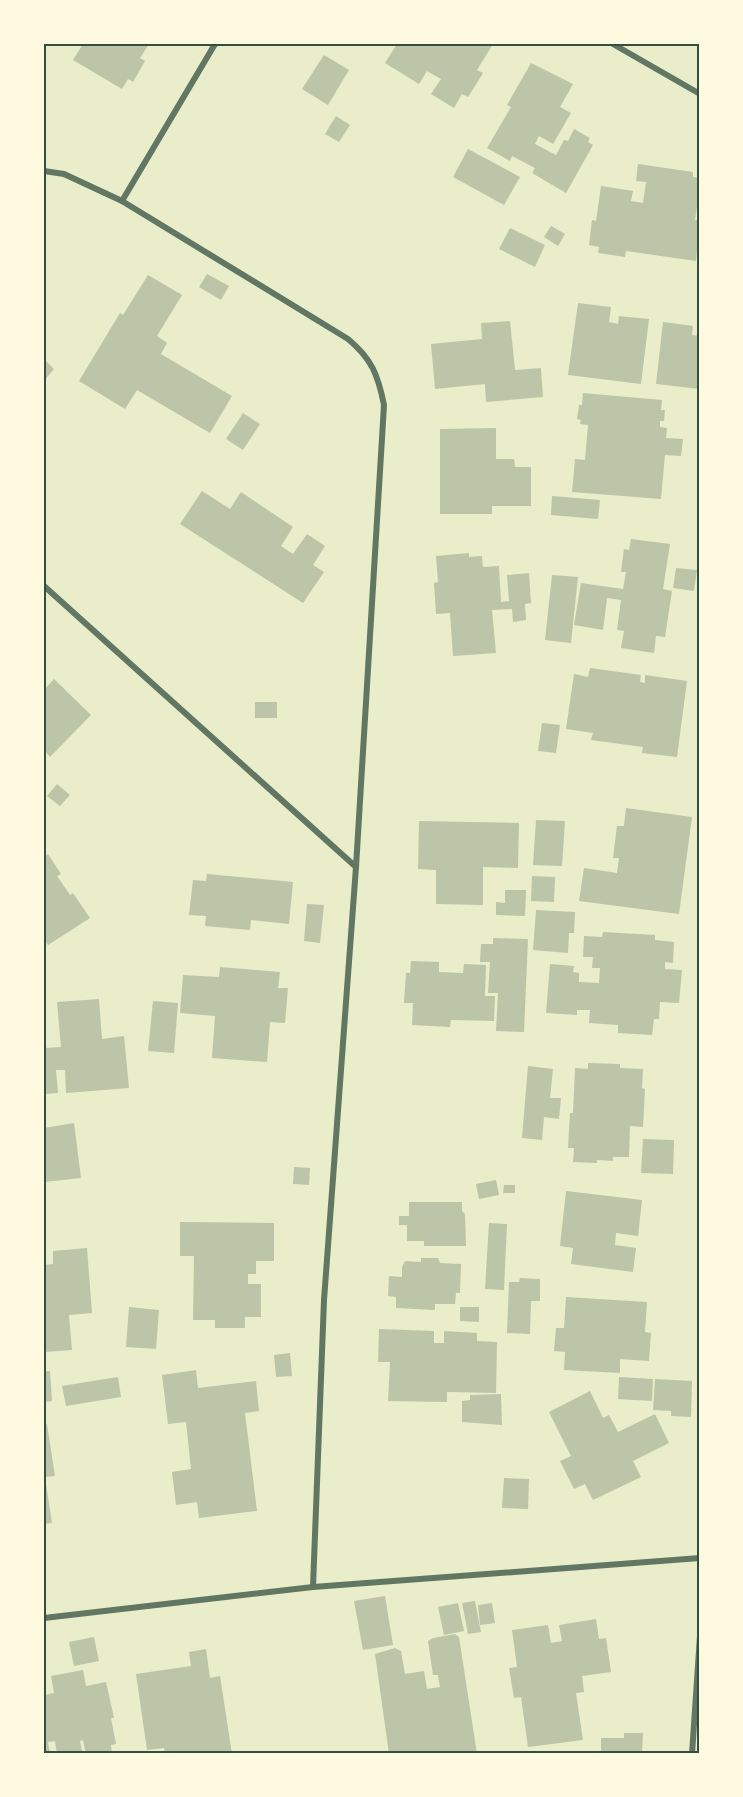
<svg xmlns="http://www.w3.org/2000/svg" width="743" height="1797" font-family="Karla,sans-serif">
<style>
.building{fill:#bcc5a7}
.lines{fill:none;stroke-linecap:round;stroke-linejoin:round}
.minor{stroke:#617663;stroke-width:6}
.neatline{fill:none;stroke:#344e41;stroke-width:2}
</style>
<rect width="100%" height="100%" fill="#e9edc9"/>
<!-- building -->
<g class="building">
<path d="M83,44H149L140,58L145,61L133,82L128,79L122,89L73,60Z"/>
<path d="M397,44H493L477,70L483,73L468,97L462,94L454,108L431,94L441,79L427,71L419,84L385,63Z"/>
<path d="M324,55L349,70L328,105L302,89Z"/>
<path d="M531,63L573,84L560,107L571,113L553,144L539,136L535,144L556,155L564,140L568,141L574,129L590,138L588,142L593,145L566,193L532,173L535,168L512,156L510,161L487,148L511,107L507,105Z"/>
<path d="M336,116L350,125L339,142L325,134Z"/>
<path d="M468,149L520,177L504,205L453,177Z"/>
<path d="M638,164L693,172V177L700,178V208L697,207L695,220H700L696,261L626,251L625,257L598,253L599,247L589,245L592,220L596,221L601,186L633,191L631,201L643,203L646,182L636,181Z"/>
<path d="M551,226L565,234L558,246L544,237Z"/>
<path d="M510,228L545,245L535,267L499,249Z"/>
<path d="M207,274L229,286L221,300L199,287Z"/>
<path d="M148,275L182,295L157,336L167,343L161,354L232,396L210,433L137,390L125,409L79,381L120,313L123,315Z"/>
<path d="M578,303L611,307L609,322L618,324L619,316L649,319L641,384L568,375Z"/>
<path d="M510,321L515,370L541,368L543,397L486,402L485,384L435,389L431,344L482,339L481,323Z"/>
<path d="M663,322L693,326L692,335L700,336V389L656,384Z"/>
<path d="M44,359L54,369L44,381Z"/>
<path d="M583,393L662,400L661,410H665L664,421H660V427L667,428L666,438L683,439L681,456L665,455L661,499L572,492L575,459L585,460L588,425L580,424L581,420L577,419L579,405H582Z"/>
<path d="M243,413L260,424L243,450L226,439Z"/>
<path d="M496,428V459H514L515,467H531V506H492V514H440V429Z"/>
<path d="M202,491L230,509L241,492L293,527L281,546L293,554L307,534L325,546L313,565L324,572L303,603L180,524Z"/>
<path d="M552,496L600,500L598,519L551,515Z"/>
<path d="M631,539L670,544L663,589L672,591L665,637L656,636L654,653L621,648L624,631L617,630L621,600L607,598L603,630L574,625L581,583L623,589L626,572H621L624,549L629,550Z"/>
<path d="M469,553V557L482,556L483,567L499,566L501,602L509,601L507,575L529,573L531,603L525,604L526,620L513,622L512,609L492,610L496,653L453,656L450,613L436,614L434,583L438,582L436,556Z"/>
<path d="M676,568L697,570L694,591L673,588Z"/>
<path d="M552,575L578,577L571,643L545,640Z"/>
<path d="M590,668L641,675L640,682L645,683V675L687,681L677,757L642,753L643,747L591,740L593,733L566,729L574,674L588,677Z"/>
<path d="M54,679L91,715L50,757L44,750V690Z"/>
<rect x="255" y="702" width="22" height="16"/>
<path d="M542,723L560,725L556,753L538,751Z"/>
<path d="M57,784L70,795L60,806L47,796Z"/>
<path d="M626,808L692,817L679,914L579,901L584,868L617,873L619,858H613L617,826H624Z"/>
<path d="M536,820L565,821L562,866L533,865Z"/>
<path d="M419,821L519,823L518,868L483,867V905L436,904V870L418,869Z"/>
<path d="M48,854L61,874L57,876L70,895L73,893L90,918L48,945L45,941L44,942V857Z"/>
<path d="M207,874L293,882L289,924L251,920L250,930L205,926L206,916L189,915L193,880L206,881Z"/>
<path d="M532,876L555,877L554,902L531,901Z"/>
<path d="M505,890H526L525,916L496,915V902L505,903Z"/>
<path d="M307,904L324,905L320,943L304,941Z"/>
<path d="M536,910L575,912L574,933H569L568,953L533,950Z"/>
<path d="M603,932L655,935V940L674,942L673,963L665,962V969L682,970L679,1003L660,1002L659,1019H654L652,1035L618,1033V1025L589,1023L590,1010H577V1015L546,1013L550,964L574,966L573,972L579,973V982L599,983L600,968H592L593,957H583L584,936L602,937Z"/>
<path d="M493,938L528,939L524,1032L496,1031L498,993H488L490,962H480L481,944H493Z"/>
<path d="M411,961L439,962V972L463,973L464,964L486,965L485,996H495L494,1021L451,1020L450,1027L412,1025L413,1003H404L406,973H410Z"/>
<path d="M220,967L280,972L278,988H288L285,1023L270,1022L267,1062L212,1058L215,1016L180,1013L183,975L219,977Z"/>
<path d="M99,999L102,1039L124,1036L129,1088L66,1093L65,1070H56L58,1093L44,1094V1048L61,1047L57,1002Z"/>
<path d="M153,1001L178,1003L174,1053L148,1051Z"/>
<path d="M588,1063L620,1064V1068L643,1069L642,1088L645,1089L643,1127L630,1126L629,1157H613V1161L597,1160V1163L573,1162L574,1148H568L570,1113H573L575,1068L588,1069Z"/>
<path d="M528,1066L553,1069L550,1098H561L559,1119L544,1117L542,1140L522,1138Z"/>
<path d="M74,1123L81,1178L44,1182V1128Z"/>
<path d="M643,1139L674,1140L673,1174L641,1173Z"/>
<path d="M294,1167L310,1168L309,1185L293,1184Z"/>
<path d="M496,1180L499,1195L479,1199L476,1184Z"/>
<path d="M504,1185H515V1193H503Z"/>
<path d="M566,1191L642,1200L638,1236L616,1233L615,1245L636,1248L633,1272L571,1264L573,1248L560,1246Z"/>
<path d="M409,1202H462V1211L465,1214L466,1246H424V1241H407V1225H399V1216H409Z"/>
<path d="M180,1222L274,1223V1261H256V1274H248V1284H261V1317H245V1328H215V1320H193L194,1256H180Z"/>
<path d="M489,1223L507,1224L504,1290L485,1289Z"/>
<path d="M87,1248L92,1313L69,1315L72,1350L44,1352V1265L53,1264V1251Z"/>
<path d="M421,1258H438L440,1263L461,1264L460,1293H456L455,1304H435V1310L396,1308V1297L388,1296L389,1276L402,1277V1267L405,1261L421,1262Z"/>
<path d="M520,1278L540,1279V1301H531L530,1334L507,1333L509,1282H519Z"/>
<path d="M566,1297L647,1302L645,1332L651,1333L649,1361L620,1359V1373L564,1370L565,1352L554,1351L556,1328H564Z"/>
<path d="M129,1307L159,1310L156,1349L126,1347Z"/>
<path d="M460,1307H479V1322L460,1321Z"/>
<path d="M379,1329L434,1331V1343H444V1331L477,1333V1341L497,1342L496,1393L447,1392V1402L388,1401L390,1362H378Z"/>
<path d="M290,1353L292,1376L276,1377L274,1355Z"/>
<path d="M196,1370L198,1388L256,1381L259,1411L245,1413L257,1511L199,1518L197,1502L176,1505L172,1472L191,1469L186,1422L168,1424L162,1375Z"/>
<path d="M44,1371H50L52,1401L44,1402Z"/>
<path d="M118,1377L121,1397L66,1406L62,1386Z"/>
<path d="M619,1377L653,1379L652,1401L618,1399Z"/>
<path d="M655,1379L692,1381L691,1417L671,1416V1411L653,1410Z"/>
<path d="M590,1391L603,1418L609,1415L618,1432L655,1414L669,1443L633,1461L641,1477L593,1500L585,1484L574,1489L560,1461L571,1456L549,1412Z"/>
<path d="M501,1394L502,1425L462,1422V1401L470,1400V1395Z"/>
<path d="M47,1424L55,1476L45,1477L52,1523L44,1524V1425Z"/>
<path d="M504,1478L529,1479L528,1509L502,1508Z"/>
<path d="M385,1596L393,1645L363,1650L354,1601Z"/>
<path d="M475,1601L481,1632L468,1634L462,1603Z"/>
<path d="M458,1603L464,1631L444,1635L438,1607Z"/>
<path d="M492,1603L495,1623L480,1625L478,1605Z"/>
<path d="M596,1619L599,1639L606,1638L611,1672L582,1676L584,1692L576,1693L583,1740L528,1747L521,1697L514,1698L509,1668L517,1667L512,1630L548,1625L551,1643L562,1641L559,1625Z"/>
<path d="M455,1634L459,1637L477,1754H389L375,1654L395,1648L401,1651L405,1674L424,1671L427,1689L440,1687L438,1675H433L428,1641L433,1638Z"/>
<path d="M94,1637L99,1661L74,1666L69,1642Z"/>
<path d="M206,1649L210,1678L220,1676L232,1754H165L164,1748L147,1750L136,1674L191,1666L189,1652Z"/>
<path d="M83,1670L86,1686L106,1682L114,1718H111L116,1744L111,1745L112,1754H86L83,1740L80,1741L82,1751L68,1754H57L55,1741L48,1742L50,1754H44V1695L54,1693L51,1676Z"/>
<path d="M624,1733H643L642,1754H601V1738H624Z"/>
</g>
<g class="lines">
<!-- minor -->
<g class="minor">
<path d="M613,44L700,94"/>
<path d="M44,171L64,174L122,201L348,339C372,359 378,375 384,405L356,867L324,1300L313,1587"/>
<path d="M122,201L215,44"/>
<path d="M44,586L356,867"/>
<path d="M44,1618L313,1587L700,1558"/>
<path d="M692,1754L700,1636"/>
</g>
</g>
<!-- border -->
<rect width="743" height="1797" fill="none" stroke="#fefae0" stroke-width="90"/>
<rect x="45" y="45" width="653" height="1707" class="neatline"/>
</svg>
